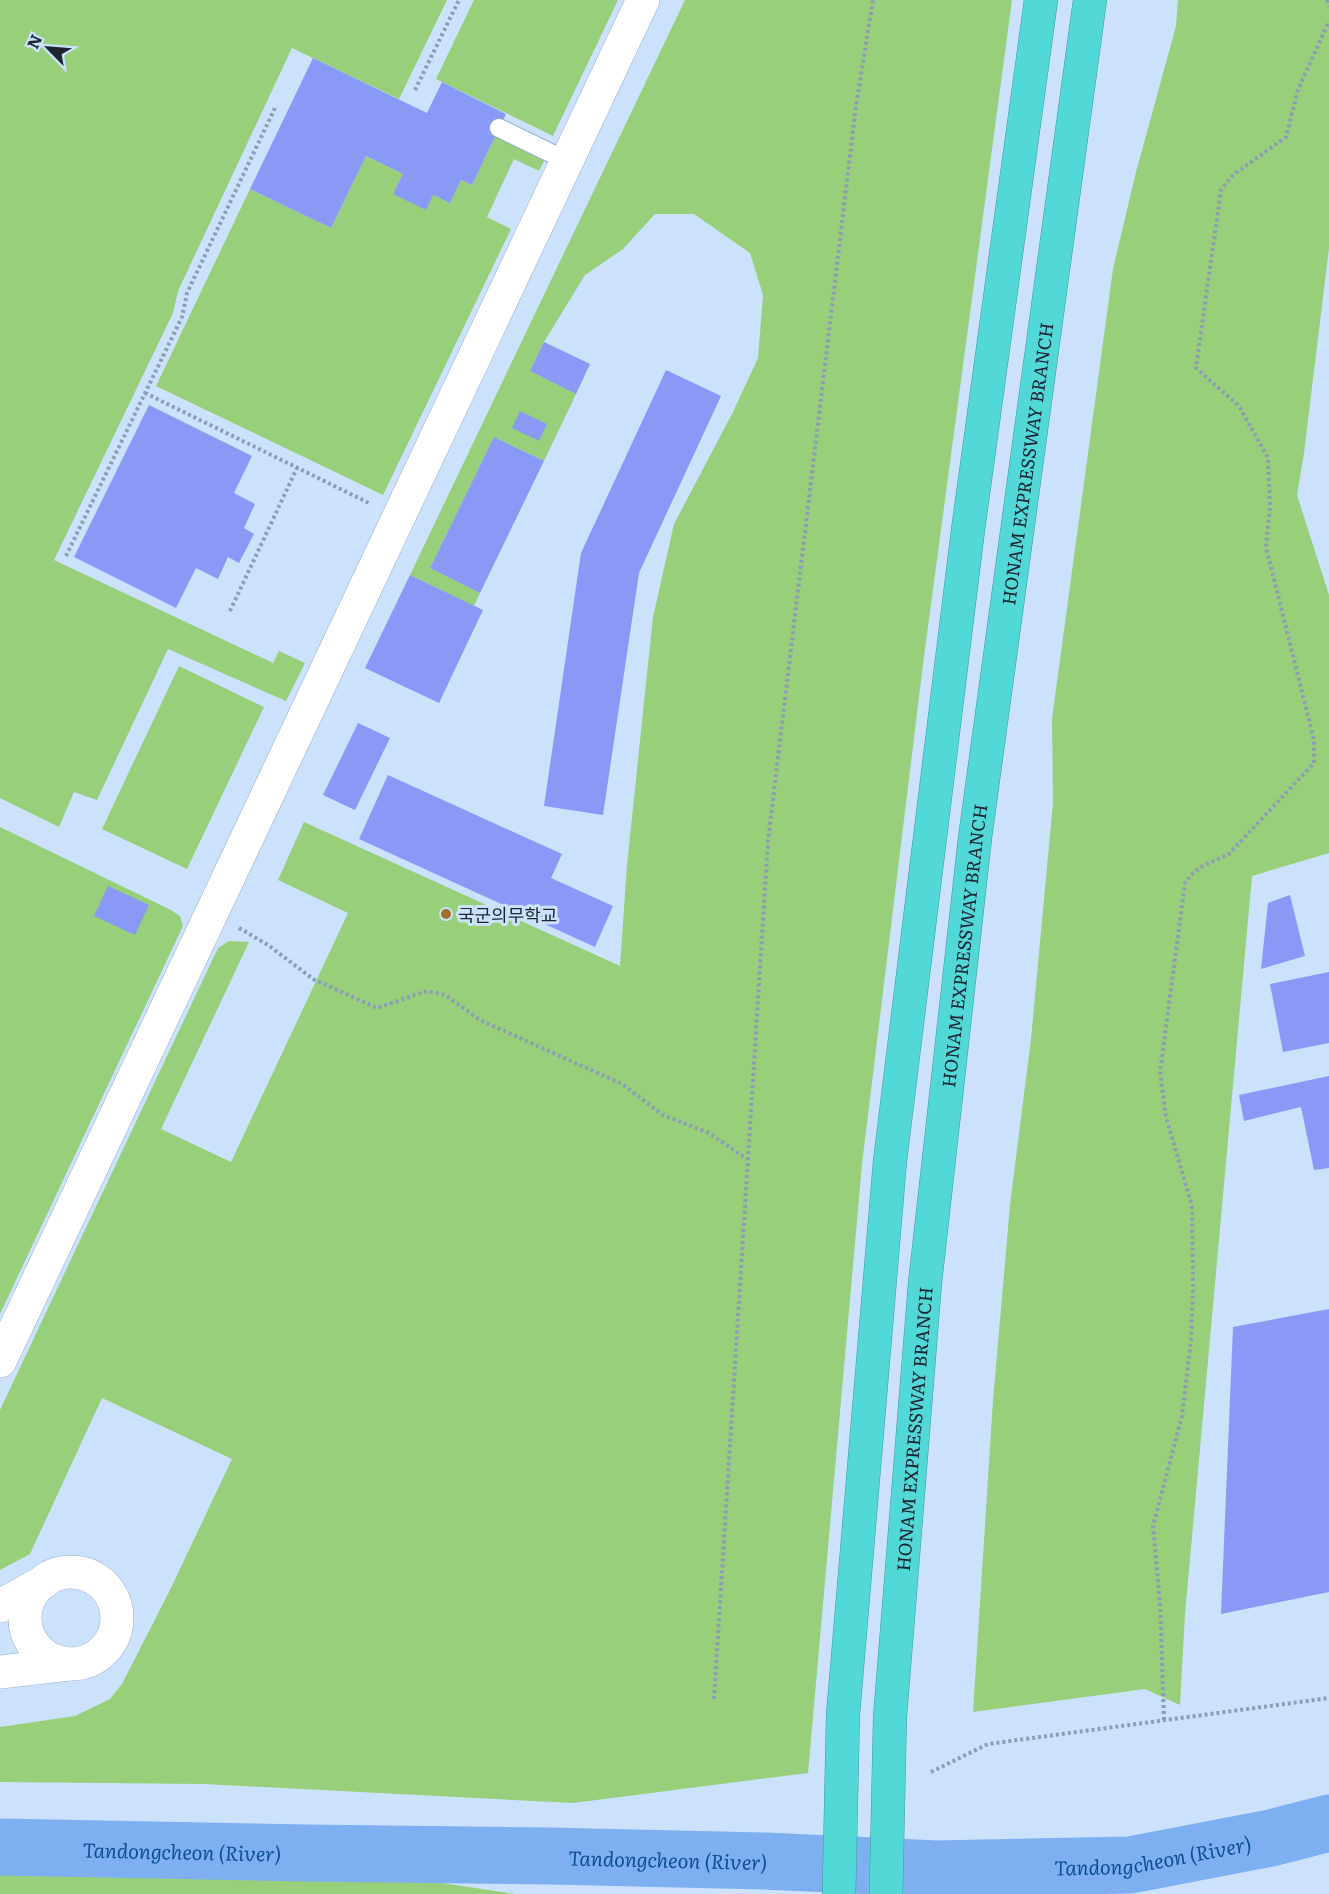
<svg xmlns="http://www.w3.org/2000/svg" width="1329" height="1894" font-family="Literata,'Noto Sans KR',serif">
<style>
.green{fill:#98cf7a}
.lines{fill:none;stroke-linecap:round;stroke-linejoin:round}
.river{stroke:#7eb0f1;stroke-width:57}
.building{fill:#8999f5}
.lane-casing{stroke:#96aecf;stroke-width:20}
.street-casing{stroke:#96aecf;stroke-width:34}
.highway-casing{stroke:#40999e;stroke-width:34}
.path{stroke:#8d9eb4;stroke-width:4;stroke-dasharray:3 3;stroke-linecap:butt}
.lane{stroke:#fff;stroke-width:18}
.street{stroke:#fff;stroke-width:33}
.highway{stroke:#53d8d8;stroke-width:33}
.poi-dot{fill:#a07124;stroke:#cce1fc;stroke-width:2}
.labels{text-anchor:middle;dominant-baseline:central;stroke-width:6;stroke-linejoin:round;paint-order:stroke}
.street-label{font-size:18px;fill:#1c2532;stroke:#cce1fc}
.poi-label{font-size:18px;fill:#1c2532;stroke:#cce1fc;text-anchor:start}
.water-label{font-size:20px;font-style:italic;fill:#0e4f96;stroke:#cce1fc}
</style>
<rect width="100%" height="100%" fill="#cce1fc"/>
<!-- green -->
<g class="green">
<path d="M0,0H447L399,99L292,48L178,291L173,313L54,560L273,663L279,651L305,663L286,701L168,649L97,800L74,792L59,827L0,798Z"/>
<path d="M474,0H618L553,136L436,79Z"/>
<path d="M685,0H1012L923,664L862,1164L808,1773L573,1803L204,1784L0,1782V1727L75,1716L110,1699L122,1684L171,1588L232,1459L102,1398L30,1554L0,1570V1410L218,948L229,941L249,942L161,1129L231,1162L348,913L278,880L304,822L620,966L627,865L653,617L674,524L732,414L758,358L763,295L750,253L694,214H655L623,249L585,275L544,342L530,371L576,394L544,461L494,437L430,568L480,593L474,606L410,575Z"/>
<path d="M1178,0H1329V248L1304,453L1297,495L1329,595V853L1252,876L1185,1614L1180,1705L1145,1689L973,1712L993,1401L1010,1205L1031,1039L1053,803L1052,719L1113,269L1136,172L1176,26Z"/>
<path d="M496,135L545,159L539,171L514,159L487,217L511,229L383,495L156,386L250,189L331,228L366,156L403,174L394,194L433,195L450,203L461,180L472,185Z"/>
<path d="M179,666L264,707L187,869L102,829Z"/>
<path d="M0,827L171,910L180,916L183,926L0,1314Z"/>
<path d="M127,1871L376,1873L515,1894H0V1874Z"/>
</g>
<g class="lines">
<!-- river -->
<path class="river" id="s1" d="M0,1847L306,1853L550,1856L765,1861L937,1869L1130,1865L1271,1838L1329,1823"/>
</g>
<!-- building -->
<g class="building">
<path d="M313,58L427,113L442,82L506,114L472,185L461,180L450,203L433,195L426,210L393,194L403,174L366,156L331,228L250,189Z"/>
<path d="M544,342L590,364L576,394L530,371Z"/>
<path d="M666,370L721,396L639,573L603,815L544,806L581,553Z"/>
<path d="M149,405L252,456L234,493L255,504L244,528L254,534L239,563L228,557L218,579L196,568L176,608L74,557Z"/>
<path d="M520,411L547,424L539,441L512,428Z"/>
<path d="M494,437L544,461L480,593L430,568Z"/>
<path d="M410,575L483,610L439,703L365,668Z"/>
<path d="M358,723L390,738L355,810L323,795Z"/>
<path d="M388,775L562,854L551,878L613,906L595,947L359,839Z"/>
<path d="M108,886L149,905L135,935L94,916Z"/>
<path d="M1290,895L1305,956L1261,969L1268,903Z"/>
<path d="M1329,972V1043L1283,1052L1270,984Z"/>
<path d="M1329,1076V1168L1314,1170L1301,1107L1244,1121L1239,1095Z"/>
<path d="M1329,1309V1592L1221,1614L1233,1327Z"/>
</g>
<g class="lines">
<defs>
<path id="lane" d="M499,128L567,161"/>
<g id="street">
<path d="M0,1361L643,0"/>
<circle cx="71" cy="1618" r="46"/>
<path d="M0,1606L45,1581"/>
<path d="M0,1672L69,1664"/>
</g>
<g id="highway">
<path d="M839,1894L843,1715L890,1161L968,530L1041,0"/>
<path id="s2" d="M886,1894L890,1717L925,1283L975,838L1090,0"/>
</g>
</defs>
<!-- lane casing -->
<use href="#lane" class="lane-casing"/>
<!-- street casing -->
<use href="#street" class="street-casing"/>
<!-- highway casing -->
<use href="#highway" class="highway-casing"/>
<!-- path -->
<g class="path">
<path d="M1327,0L1329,7"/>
<path d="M415,90L459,0"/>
<path d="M145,393L371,504"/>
<path d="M66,556L182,317L187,293L275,108"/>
<path d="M230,611L297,468"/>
<path d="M239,928L268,945L313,979L377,1008L427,991L445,995L480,1020L622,1084L663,1115L709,1133L747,1159"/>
<path d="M714,1699L768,841L856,106L873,0"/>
<path d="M1164,1720L1160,1604L1153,1526L1182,1416L1191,1340L1193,1288L1192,1206L1166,1117L1160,1072L1185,883L1193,873L1204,865L1228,855L1314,763V740L1266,547L1270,506L1268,458L1239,406L1196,368L1221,190L1233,175L1286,137L1298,90L1329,21"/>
<path d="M931,1772L988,1744L1329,1698"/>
</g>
<!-- lane -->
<use href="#lane" class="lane"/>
<!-- street -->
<use href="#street" class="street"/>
<!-- highway -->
<use href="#highway" class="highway"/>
</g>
<!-- markers -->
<circle class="poi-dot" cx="446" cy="914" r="6"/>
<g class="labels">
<!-- street labels -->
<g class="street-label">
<text stroke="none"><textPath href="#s2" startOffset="1438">HONAM EXPRESSWAY BRANCH</textPath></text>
<text stroke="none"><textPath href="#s2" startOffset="952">HONAM EXPRESSWAY BRANCH</textPath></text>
<text stroke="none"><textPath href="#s2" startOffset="466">HONAM EXPRESSWAY BRANCH</textPath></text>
</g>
<!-- poi labels -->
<g class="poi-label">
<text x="458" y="914">국군의무학교</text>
</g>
<!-- water labels -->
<g class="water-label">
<text stroke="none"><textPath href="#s1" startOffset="182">Tandongcheon (River)</textPath></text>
<text stroke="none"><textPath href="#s1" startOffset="1154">Tandongcheon (River)</textPath></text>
<text stroke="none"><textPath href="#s1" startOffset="668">Tandongcheon (River)</textPath></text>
</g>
</g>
<!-- north arrow -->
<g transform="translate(48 48) rotate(295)" stroke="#cce1fc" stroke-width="4.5" paint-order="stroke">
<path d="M0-4.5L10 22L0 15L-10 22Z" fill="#1c2532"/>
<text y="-9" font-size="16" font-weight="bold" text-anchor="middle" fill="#1c2532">N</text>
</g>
</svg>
